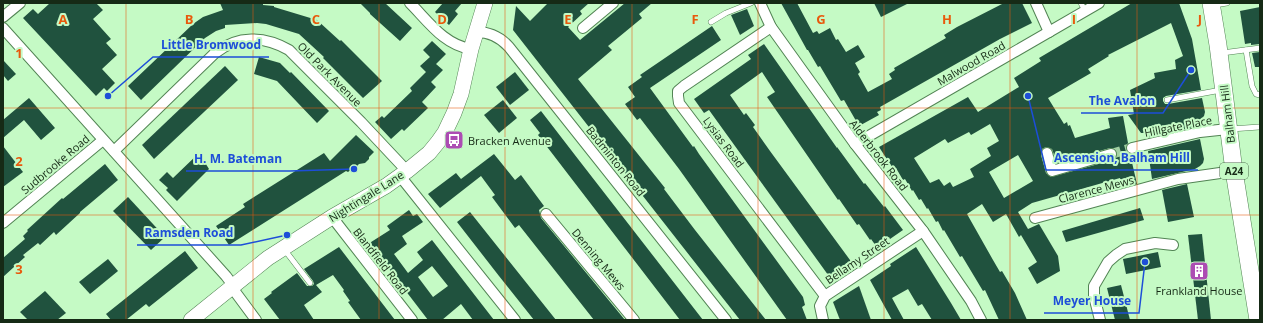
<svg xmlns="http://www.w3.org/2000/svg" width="1263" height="323" font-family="'Open Sans',sans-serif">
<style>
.building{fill:#20523e;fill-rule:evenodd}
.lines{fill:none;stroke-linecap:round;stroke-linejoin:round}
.minor-tunnel{stroke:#a2d0a2;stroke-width:10;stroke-dasharray:10 5;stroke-linecap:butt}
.service-casing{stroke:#528454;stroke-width:6}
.minor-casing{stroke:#528454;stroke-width:12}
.secondary-casing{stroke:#528454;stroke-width:16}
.trunk-casing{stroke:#528454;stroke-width:18}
.service{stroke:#fff;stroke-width:5}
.minor{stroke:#fff;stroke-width:10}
.secondary{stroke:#fff;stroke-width:15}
.trunk{stroke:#fff;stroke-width:17}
.grid{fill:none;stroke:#e8590c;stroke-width:1;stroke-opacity:0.55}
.labels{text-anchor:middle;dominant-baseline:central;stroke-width:4;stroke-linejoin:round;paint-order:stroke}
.shield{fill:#c5fac5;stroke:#4a684a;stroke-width:1}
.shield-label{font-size:10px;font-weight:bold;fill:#162a16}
.street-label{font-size:11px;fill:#162a16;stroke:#c5fac5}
.poi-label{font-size:11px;fill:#162a16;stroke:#c5fac5;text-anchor:start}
.grid-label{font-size:13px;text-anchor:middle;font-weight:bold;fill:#e8590c;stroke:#c5fac5;stroke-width:4;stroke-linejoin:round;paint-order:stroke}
.leader{fill:none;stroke:#1d4ed8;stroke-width:1.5}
.callout-dot{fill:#1d4ed8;stroke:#c5fac5;stroke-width:1.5}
.callout-label{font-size:12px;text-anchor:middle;font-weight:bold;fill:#1d4ed8;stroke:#c5fac5;stroke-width:4;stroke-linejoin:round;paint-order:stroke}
</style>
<rect width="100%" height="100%" fill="#c5fac5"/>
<!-- building -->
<g class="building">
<path d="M50,3H96L103,10L93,19L111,39L106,43L117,55L102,69L115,83L107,91L104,88L96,96L23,18L33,9L38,14Z"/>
<path d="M220,3H263V5L274,6V7L317,20L340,41L341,40L382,81L363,98L323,58L324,57L299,34L266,24L257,23L225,25V28L216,31L205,38L141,100L128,86L193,24L203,17L223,10Z"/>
<path d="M360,3H385L412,28L400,41L370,14V13Z"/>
<path d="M443,3H462L455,11L458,14L449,25L435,12Z"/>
<path d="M548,3H589L580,11L582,14L568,27L580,40L625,3H652L639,14L642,18L608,46L612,50L578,79L665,188L664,189L695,230L766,320H740L513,30L516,6L530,21Z"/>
<path d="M781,3H797L813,33L817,31L819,34L830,28L836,40L838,39L846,52L858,45L865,57L855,63L860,72L858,74L868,92L892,79L889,74L895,70L894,68L946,38L944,35L957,27L1004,3H1022L1032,23L1000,39L880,107L881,110L877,112L879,115L859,126L844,100L841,101L820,66L818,67L808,50H807Z"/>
<path d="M874,3H909L881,17Z"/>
<path d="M1132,3H1179L1192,39L1201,90L1166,96L1163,98V101L1165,104H1168L1202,98L1205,112L1204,116L1197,123V126L1146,138L1144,133H1141L1128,115L1134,114L1130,90L1155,78L1154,73L1176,69L1175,60L1183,56L1171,23L1108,55L1109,56L1088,69L1091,73L1048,98L1064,124L1067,122L1068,126L1070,125L1075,138L1110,128L1108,118L1123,116L1128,143L1126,146V149L1127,152L1130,154L1137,184L1122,187L1120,178L1032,203L1018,212L1028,229L1039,224L1058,256L1060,271L1037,284L1028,268L1037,262L1021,235L1019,237L1006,214L993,222L982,204L967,214L993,260L1000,272L1002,271L1015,293L1027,320H999L985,290L983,291L962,256L960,257L944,230L943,231L938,221L936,222L928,208L927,209L921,199L919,200L913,190L912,191L905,179L903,180L896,168L894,170L879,147L968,97L978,112L1019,87L1014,78L1041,61L1039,58ZM990,124L999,141L987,148L991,156L970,169L974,177L953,187L950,182L944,186L939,179L930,183L914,158L945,139L948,143L969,132L971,135ZM1046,147L1052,149L1057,163L1110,148L1116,150L1117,155L1116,158L1113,160L1051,177L1046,173L1041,155L1042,149ZM1018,155L1033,181L1004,198L989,172Z"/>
<path d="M1260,7V44L1251,45V43L1245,44L1240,11Z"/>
<path d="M747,9L754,26L740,35L731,15Z"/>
<path d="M712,26L721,40L650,88L693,147L694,146L699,154L803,297L805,305L802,307L807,320H787L679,169L640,118L637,120L625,104L635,97L628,87L642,77L640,75Z"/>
<path d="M432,41L446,54L436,64L443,70L431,82L436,87L422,102L428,108L404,131L402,129L391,139L375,122L382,116L384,118L412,91L410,88L426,72L420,66L430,57L423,50Z"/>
<path d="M764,44L837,148V147L864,184L865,183L884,207L885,206L903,230L890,239L889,237L876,246L871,239L870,240L859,224L857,225L839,199L838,200L767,97L775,92L762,72L730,95L744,115L746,113L755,125L753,127L770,151L850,260L852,264L831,279L709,110L704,113L694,99L751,59L748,55Z"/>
<path d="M1260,52V67H1255L1252,53Z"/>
<path d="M259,57L280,63L290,73L291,72L329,111L317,123L277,81L254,74Z"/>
<path d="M3,60L16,74L8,81L3,75Z"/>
<path d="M225,66L238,80L154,159L142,145Z"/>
<path d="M515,72L529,90L510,105L496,87Z"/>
<path d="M29,98L55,128L41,140L24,120L3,138V120Z"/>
<path d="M503,100L517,118L499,133L484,115Z"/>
<path d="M541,111L578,159L703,320H680L538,135L540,133L530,120Z"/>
<path d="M356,135L374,152L369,157V159L365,163L359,164L354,169L353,168L348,172L346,171L229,245L216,226L245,207L243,204L324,153L330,161Z"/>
<path d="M1200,139L1204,159L1203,163L1200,166L1195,169L1152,179L1148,151Z"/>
<path d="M3,146L23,172L3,187Z"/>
<path d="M199,153L209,169L177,201L166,190L168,188L159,180L167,172L173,178Z"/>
<path d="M494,154L515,180L521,175L544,206L539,210L541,218L625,320H594L519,225L515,228L492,197L495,195L481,176L440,208L428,194L456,173L461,179Z"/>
<path d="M105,164L118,180L80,212V213L56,235L54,232L40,245L38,243L23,255L25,257L3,277V258L25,239L23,236L28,231L27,230L62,198L63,199Z"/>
<path d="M1187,184L1194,217L1168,222L1162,190Z"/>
<path d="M128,197L165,237L151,250L113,211Z"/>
<path d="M1140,208L1144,220L1066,242L1062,231Z"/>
<path d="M409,210L413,216L417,214L423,222L402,236L407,244L394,254L408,273L423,260L417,252L432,240L494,320H473L461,304L442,320H428L379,256L377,257L368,244L390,230L387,226ZM432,266L448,286L433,297L418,277Z"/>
<path d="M470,212L505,256L556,320H534L499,276L457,222Z"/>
<path d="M1202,234L1211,320H1198L1188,235Z"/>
<path d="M339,247L395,320H361L348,302L350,301L343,291L344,290L333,275L316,285L322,292L304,305L314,320H280L264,299L272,293L271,292L297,273L307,286H312L314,284L313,281L304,269Z"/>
<path d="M916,247L951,303L961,320H932L922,304L918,306L908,289L892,298L904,320H892L870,280L891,266L890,264Z"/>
<path d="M185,251L198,268L149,307L146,304L126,320H111L106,314Z"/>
<path d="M1158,252L1161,267L1126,274L1123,259Z"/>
<path d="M108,259L118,271L90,294L79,282Z"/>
<path d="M1121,285L1130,320H1115L1107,288Z"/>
<path d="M859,286L871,320H840L833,302Z"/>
<path d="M45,291L66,313L57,320H28L20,312Z"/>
</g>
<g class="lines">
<!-- minor-tunnel -->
<path class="minor-tunnel" d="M1111,154L1132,148"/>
<defs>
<g id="service">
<path d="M1081,3L1085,11"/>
<path d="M1214,5L1227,3"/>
<path d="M711,22L726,13L751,3"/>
<path d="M1246,50L1252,86L1256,94L1260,95"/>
<path d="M1222,53L1260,48"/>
<path d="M1167,100L1221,90"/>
<path d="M1231,129L1259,127"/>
<path d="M284,249L310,283"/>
</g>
<g id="minor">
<path d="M410,3C428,21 444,45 471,49"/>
<path d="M760,3L771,27L855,144L923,231L971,301L981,320"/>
<path d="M1036,3L1049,32"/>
<path d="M3,17L20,3"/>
<path d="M771,27L684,86L678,91V96L679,103L825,296"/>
<path d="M3,28L226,276L229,280L236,293L256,320"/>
<path d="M583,28L613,3"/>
<path d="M476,32C489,32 501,38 509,47L726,320"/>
<path d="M855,144L1099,3"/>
<path d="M1132,148L1200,132L1228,129"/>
<path d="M114,151L215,53C238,35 264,36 289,50L361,122L407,171"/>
<path d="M1047,153L1052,171L1111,154"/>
<path d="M400,176L515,320"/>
<path d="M546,214L634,320"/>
<path d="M332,217L412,320"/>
<path d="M1035,218L1178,179L1234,171"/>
<path d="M3,223L103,140"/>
<path d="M823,320L820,306L825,296L923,231"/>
<path d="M1100,320L1094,296V286L1108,262L1116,255L1125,249L1155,243L1173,245"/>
</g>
<path id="secondary" d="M191,320L268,258L332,217L386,186L407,171L429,153L438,142L445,132L454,113L461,94L471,49L485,3"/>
<path id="trunk" d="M1211,3L1218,45L1234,171L1258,320"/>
</defs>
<!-- service casing -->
<use href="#service" class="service-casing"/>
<!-- minor casing -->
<use href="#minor" class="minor-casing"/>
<!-- secondary casing -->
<use href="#secondary" class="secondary-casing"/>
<!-- trunk casing -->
<use href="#trunk" class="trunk-casing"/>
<!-- service -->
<use href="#service" class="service"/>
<!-- minor -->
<use href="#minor" class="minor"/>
<!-- secondary -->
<use href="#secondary" class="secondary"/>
<!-- trunk -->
<use href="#trunk" class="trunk"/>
</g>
<!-- grid -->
<path class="grid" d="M126,3V320M253,3V320M379,3V320M505,3V320M632,3V320M758,3V320M884,3V320M1010,3V320M1137,3V320M3,108H1260M3,215H1260"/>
<!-- icons -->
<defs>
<symbol id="bus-square" viewBox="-11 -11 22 22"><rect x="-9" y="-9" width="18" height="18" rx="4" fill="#ac4cb3" stroke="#c5fac5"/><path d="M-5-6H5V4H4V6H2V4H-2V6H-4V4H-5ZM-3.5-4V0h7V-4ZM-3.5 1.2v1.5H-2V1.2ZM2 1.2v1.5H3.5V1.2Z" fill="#fff"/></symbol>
<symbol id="building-square" viewBox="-11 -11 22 22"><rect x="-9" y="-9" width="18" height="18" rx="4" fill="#ac4cb3" stroke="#c5fac5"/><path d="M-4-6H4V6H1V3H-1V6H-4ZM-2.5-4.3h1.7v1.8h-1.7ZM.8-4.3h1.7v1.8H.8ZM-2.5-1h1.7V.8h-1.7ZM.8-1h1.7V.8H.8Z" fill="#fff"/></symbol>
</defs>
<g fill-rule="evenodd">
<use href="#bus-square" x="443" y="129" width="22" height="22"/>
<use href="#building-square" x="1188" y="260" width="22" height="22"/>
</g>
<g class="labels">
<!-- shield labels -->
<rect class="shield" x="1220" y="163" width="28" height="16" rx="3"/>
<g class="shield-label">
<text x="1234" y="171">A24</text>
</g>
<!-- street labels -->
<g class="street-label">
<text transform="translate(971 63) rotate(-30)">Malwood Road</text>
<text transform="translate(330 74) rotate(45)">Old Park Avenue</text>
<text transform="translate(1227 114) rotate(-97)">Balham Hill</text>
<text transform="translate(1178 126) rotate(-11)">Hillgate Place</text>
<text transform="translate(724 142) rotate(53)">Lysias Road</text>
<text transform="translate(879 155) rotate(52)">Alderbrook Road</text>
<text transform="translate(616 161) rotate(51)">Badminton Road</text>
<text transform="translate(55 164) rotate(-40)">Sudbrooke Road</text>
<text transform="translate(1096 189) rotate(-15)">Clarence Mews</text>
<text transform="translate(366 196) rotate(-32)">Nightingale Lane</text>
<text transform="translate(599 259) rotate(50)">Denning Mews</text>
<text transform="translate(857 260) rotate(-34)">Bellamy Street</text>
<text transform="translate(381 261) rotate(52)">Blandfield Road</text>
</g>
<!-- poi labels -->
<g class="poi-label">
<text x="468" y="140">Bracken Avenue</text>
<text x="1199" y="290" text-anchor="middle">Frankland House</text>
</g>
</g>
<g class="grid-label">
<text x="63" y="24">A</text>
<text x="189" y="24">B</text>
<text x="316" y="24">C</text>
<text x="442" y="24">D</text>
<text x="568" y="24">E</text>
<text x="695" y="24">F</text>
<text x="821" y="24">G</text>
<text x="947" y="24">H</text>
<text x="1074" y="24">I</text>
<text x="1200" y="24">J</text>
<text x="19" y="58">1</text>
<text x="19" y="166">2</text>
<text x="19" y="274">3</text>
</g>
<!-- callouts -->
<path class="leader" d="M108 96L153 57H269M1191 70L1163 113H1081M1028 96L1046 170H1198M354 169L290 171H186M287 235L241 245H137M1145 262L1139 313H1044"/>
<g class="callout-dot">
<circle cx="108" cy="96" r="4"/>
<circle cx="1191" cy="70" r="4"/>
<circle cx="1028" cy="96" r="4"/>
<circle cx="354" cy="169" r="4"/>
<circle cx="287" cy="235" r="4"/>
<circle cx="1145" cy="262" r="4"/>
</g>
<g class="callout-label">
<text x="211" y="49">Little Bromwood</text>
<text x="1122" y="105">The Avalon</text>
<text x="1122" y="162">Ascension, Balham Hill</text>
<text x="238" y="163">H. M. Bateman</text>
<text x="189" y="237">Ramsden Road</text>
<text x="1092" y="305">Meyer House</text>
</g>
<!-- border -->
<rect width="1263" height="323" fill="none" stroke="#162a16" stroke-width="8"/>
</svg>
